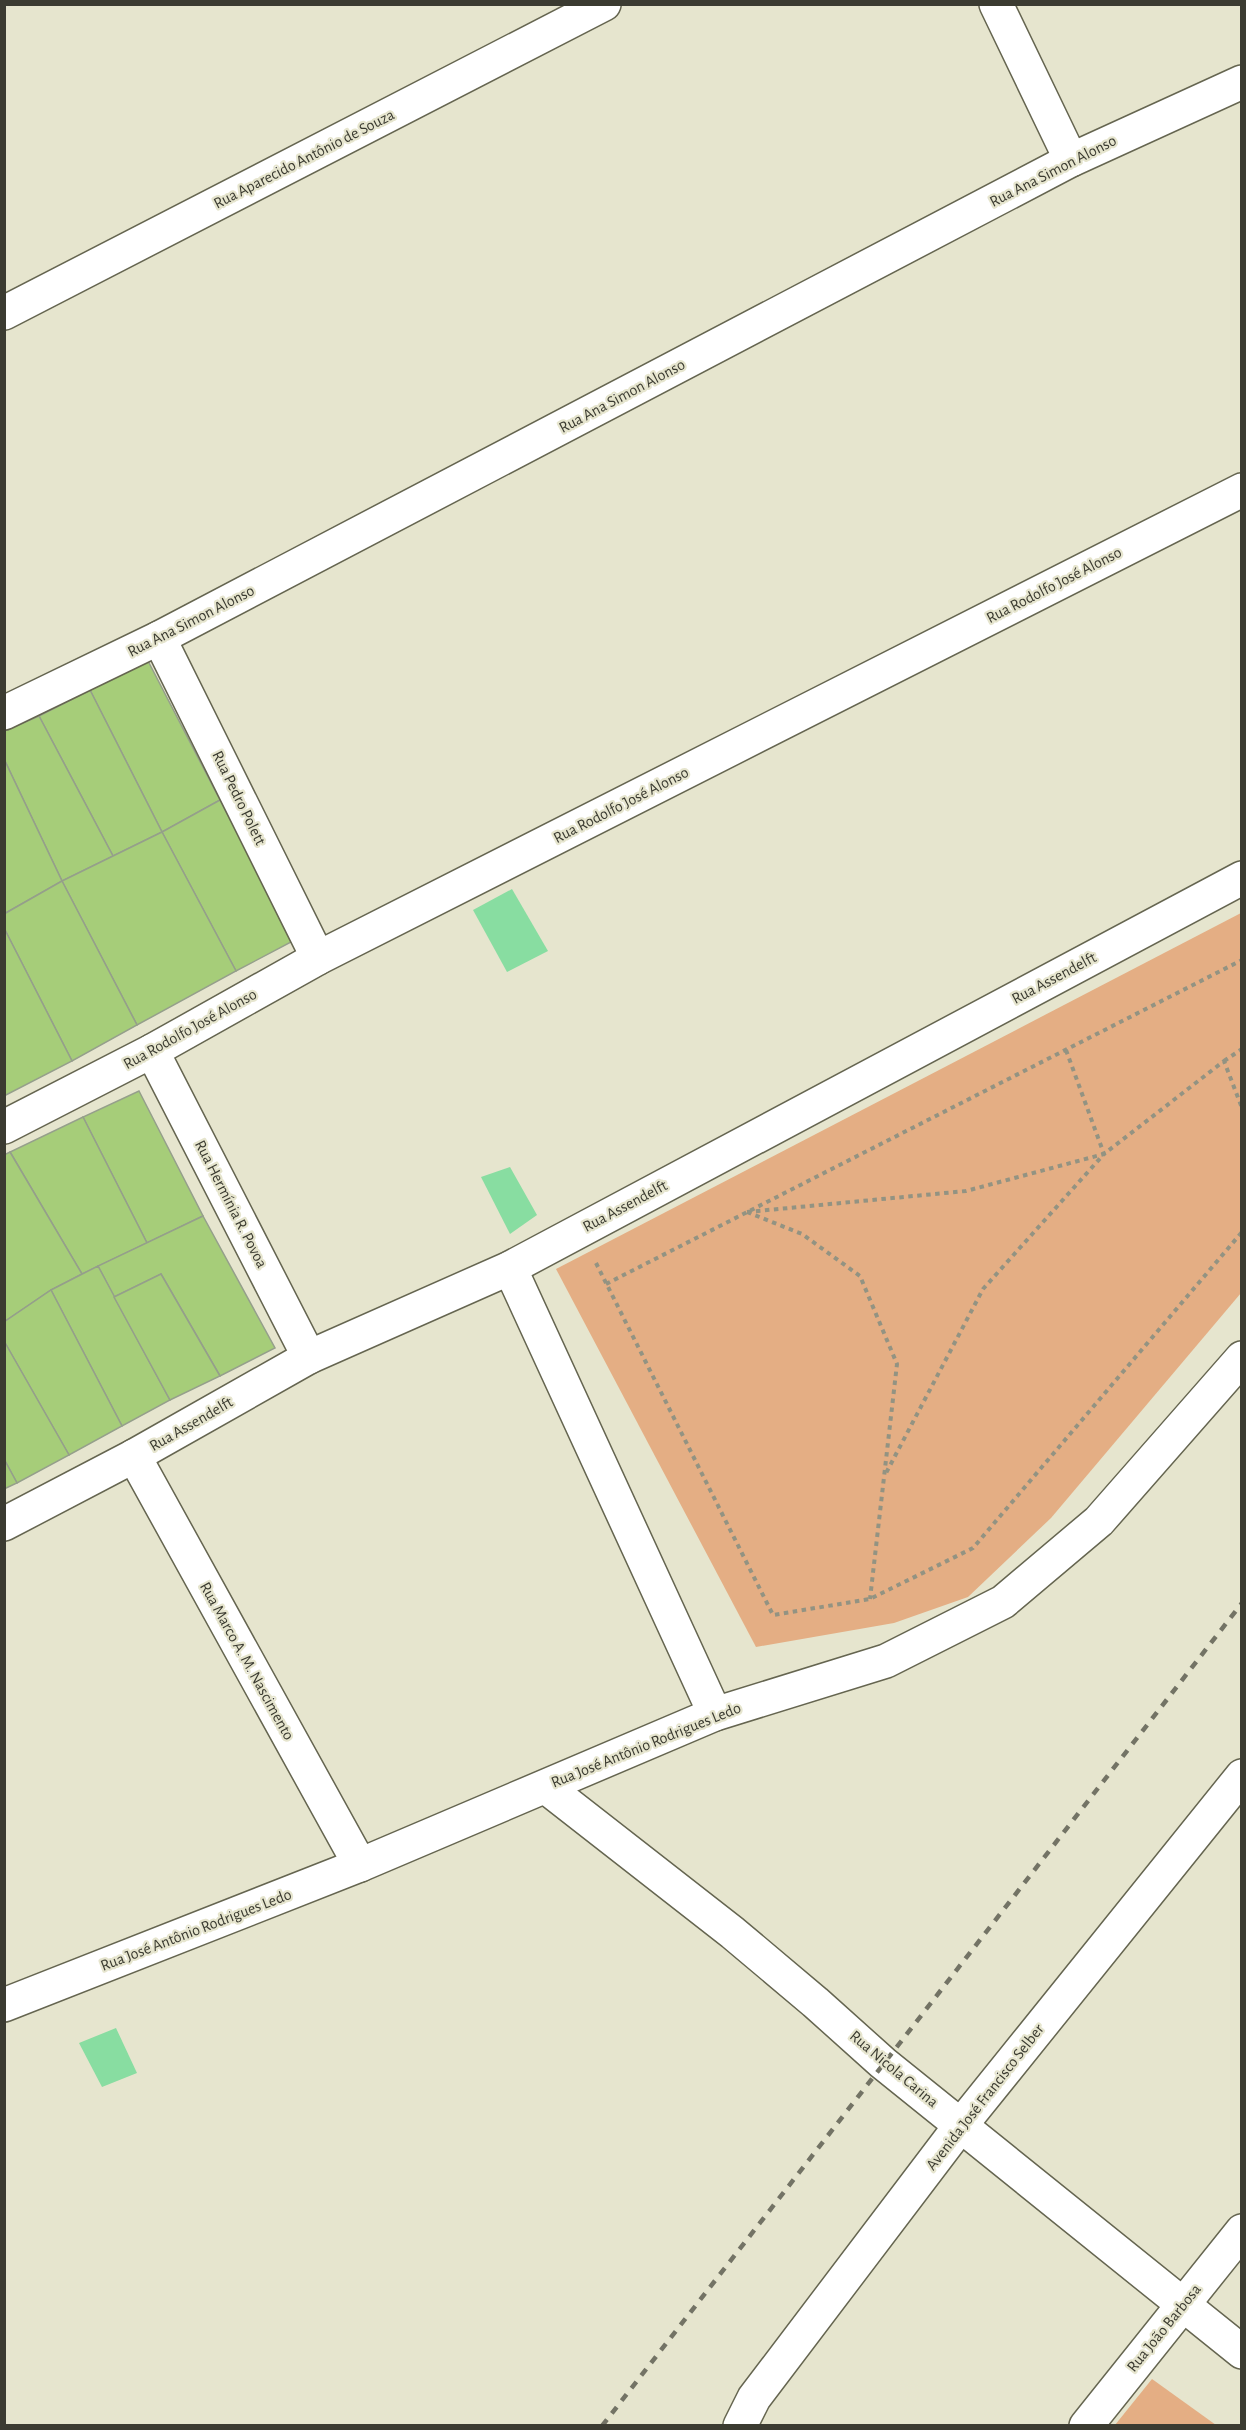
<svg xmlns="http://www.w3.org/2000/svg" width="1246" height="2430" font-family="'Alegreya Sans',sans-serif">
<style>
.green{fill:#e4ae84}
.water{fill:#88dda1}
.building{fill:#a6cd79;stroke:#959f8b;stroke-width:1.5}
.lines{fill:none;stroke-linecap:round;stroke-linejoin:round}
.minor-casing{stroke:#656550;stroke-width:36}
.path{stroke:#939382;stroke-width:4;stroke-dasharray:4.5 4.5;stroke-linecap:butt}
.minor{stroke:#fff;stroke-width:33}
.rail{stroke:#737365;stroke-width:4.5;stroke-dasharray:8 8;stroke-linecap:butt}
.labels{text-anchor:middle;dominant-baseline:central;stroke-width:4.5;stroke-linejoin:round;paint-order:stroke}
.street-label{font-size:16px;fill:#3b3b31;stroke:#e6e5ce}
</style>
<rect width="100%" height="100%" fill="#e6e5ce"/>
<!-- green -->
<g class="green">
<path d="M1241,913V1293L1051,1518L968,1597L894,1623L756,1647L556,1269Z"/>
<path d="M1152,2379L1216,2425H1115Z"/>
</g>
<!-- water -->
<g class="water">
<path d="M512,889L548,951L507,972L473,910Z"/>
<path d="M510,1167L537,1215L510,1234L481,1177Z"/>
<path d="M116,2028L137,2073L102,2087L79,2043Z"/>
</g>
<!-- building -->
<g class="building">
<path d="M147,659L220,800L162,832L90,690Z"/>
<path d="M90,690L162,832L113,856L39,716Z"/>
<path d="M39,716L113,856L62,881L4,759V731Z"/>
<path d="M4,759L62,881L4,914Z"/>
<path d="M220,800L293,941L236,971L162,832Z"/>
<path d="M162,832L236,971L137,1025L62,881Z"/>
<path d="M62,881L137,1025L72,1061L4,928V914Z"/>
<path d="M4,928L72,1061L4,1096Z"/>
<path d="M139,1091L203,1216L147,1243L83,1117Z"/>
<path d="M83,1117L147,1243L82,1274L10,1152Z"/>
<path d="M10,1152L82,1274L51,1290L4,1322V1155Z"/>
<path d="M203,1216L275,1348L220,1376L161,1274L114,1297L98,1266Z"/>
<path d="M98,1266L170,1400L122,1426L51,1290Z"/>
<path d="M161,1274L220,1376L170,1400L114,1297Z"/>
<path d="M51,1290L122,1426L69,1455L4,1341V1322Z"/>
<path d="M4,1341L69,1455L17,1483L4,1459Z"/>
<path d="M4,1459L17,1483L4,1489Z"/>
</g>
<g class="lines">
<defs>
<g id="minor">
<path d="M996,4L1071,160"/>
<path d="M4,313L604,4"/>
<path d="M159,638L318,958"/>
<path d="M4,713L159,638L1071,160L1242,82"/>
<path d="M152,1051L309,1357"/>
<path d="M4,1127L152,1051L318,958L1242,490"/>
<path d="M510,1268L715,1714"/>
<path d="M134,1456L360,1865"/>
<path d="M4,1524L134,1456L309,1357L510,1268L1242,878"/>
<path d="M546,1787L733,1933L815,2002L883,2063L1242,2352"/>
<path d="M4,2005L360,1865L715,1714L886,1661L1003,1602L1099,1521L1242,1358"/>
<path d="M740,2426L754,2398L961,2125L1242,1776"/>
<path d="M1086,2426L1242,2231"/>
</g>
</defs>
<!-- minor casing -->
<use href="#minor" class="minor-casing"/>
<!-- path -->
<g class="path">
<path d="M1066,1050L1104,1154L1224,1061L1242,1108"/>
<path d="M1224,1061L1242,1049"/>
<path d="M747,1212L966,1191L1104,1154L983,1289L885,1475"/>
<path d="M747,1212L802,1234L860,1276L897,1364L870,1599"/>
<path d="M596,1263L773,1615L870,1599L973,1548L1242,1232"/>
<path d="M606,1284L1242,960"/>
</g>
<!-- minor -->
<use href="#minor" class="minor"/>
<!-- rail -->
<path class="rail" d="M602,2426L1242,1603"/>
</g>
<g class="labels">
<!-- street labels -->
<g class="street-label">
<text transform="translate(304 159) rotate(-27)">Rua Aparecido Antônio de Souza</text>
<text transform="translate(1053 171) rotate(-27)">Rua Ana Simon Alonso</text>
<text transform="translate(622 396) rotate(-28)">Rua Ana Simon Alonso</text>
<text transform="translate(1054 585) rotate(-27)">Rua Rodolfo José Alonso</text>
<text transform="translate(191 621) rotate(-27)">Rua Ana Simon Alonso</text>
<text transform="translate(239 798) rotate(64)">Rua Pedro Polett</text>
<text transform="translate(621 805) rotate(-27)">Rua Rodolfo José Alonso</text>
<text transform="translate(1054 978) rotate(-28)">Rua Assendelft</text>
<text transform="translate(190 1029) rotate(-29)">Rua Rodolfo José Alonso</text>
<text transform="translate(231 1204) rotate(63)">Rua Hermínia R. Povoa</text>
<text transform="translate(625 1206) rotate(-28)">Rua Assendelft</text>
<text transform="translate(191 1424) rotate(-30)">Rua Assendelft</text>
<text transform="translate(247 1661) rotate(61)">Rua Marco A. M. Nascimento</text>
<text transform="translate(646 1745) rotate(-22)">Rua José Antônio Rodrigues Ledo</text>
<text transform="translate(196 1930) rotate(-21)">Rua José Antônio Rodrigues Ledo</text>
<text transform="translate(894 2069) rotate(40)">Rua Nicola Carina</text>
<text transform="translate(985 2097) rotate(-52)">Avenida José Francisco Selber</text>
<text transform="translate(1164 2328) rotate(-51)">Rua João Barbosa</text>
</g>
</g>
<!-- border -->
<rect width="1246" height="2430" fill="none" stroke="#3b3b31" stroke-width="12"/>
</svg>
